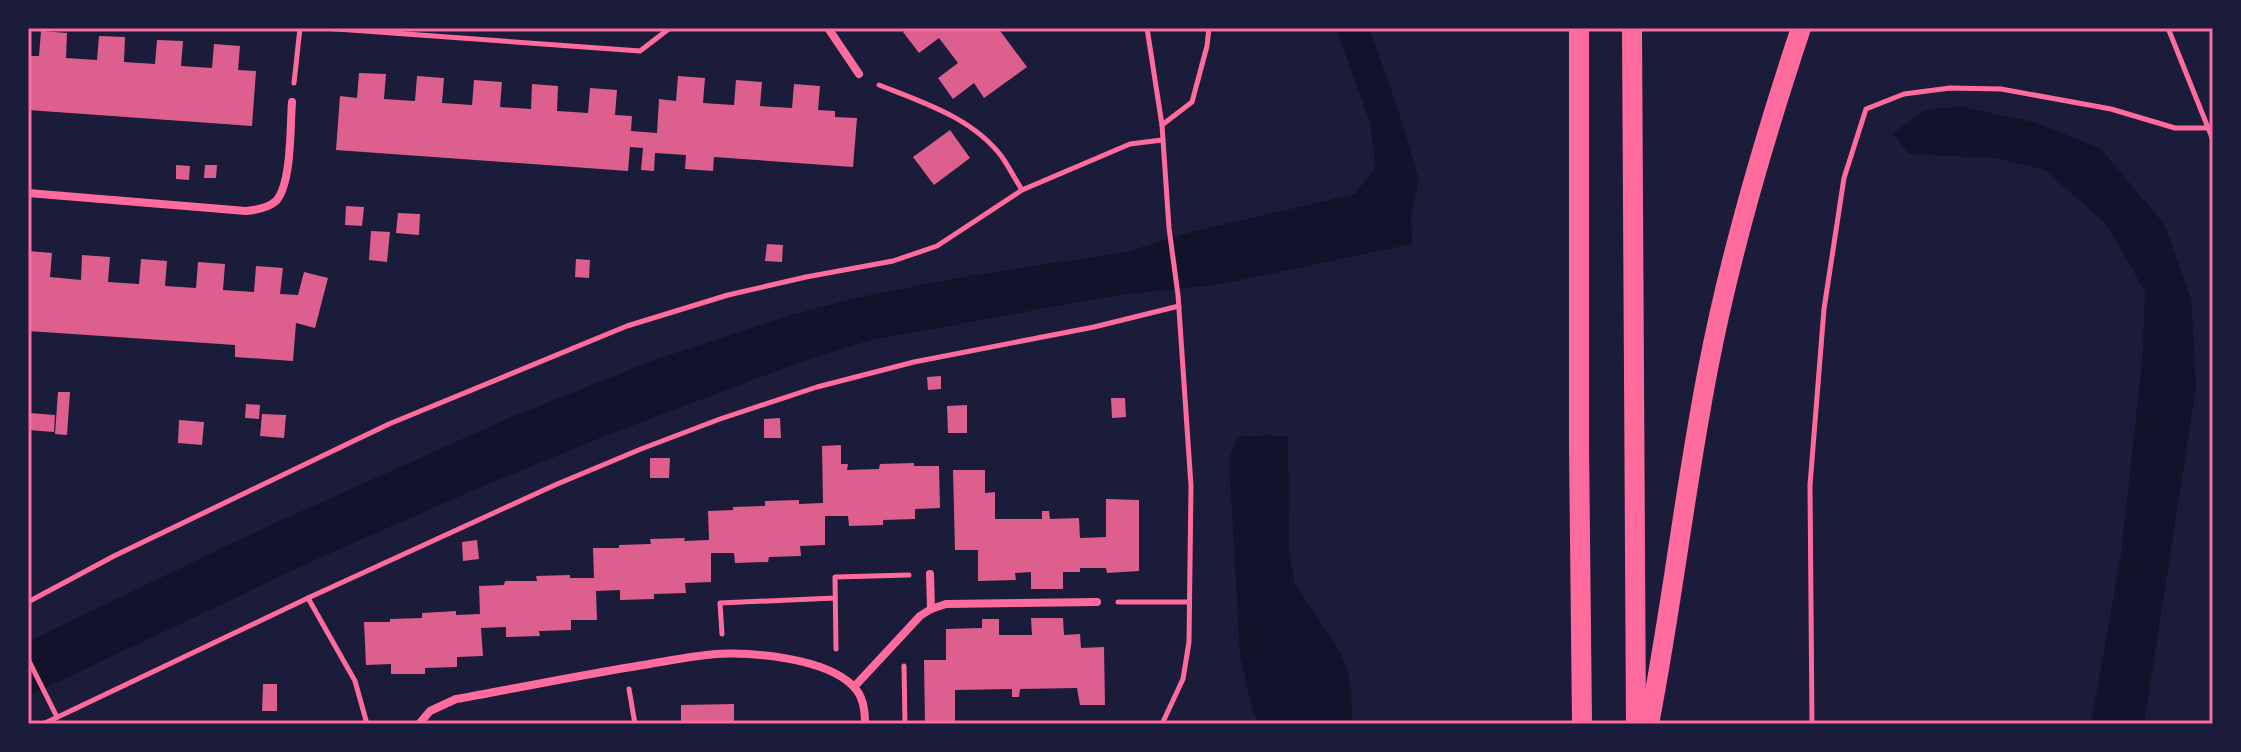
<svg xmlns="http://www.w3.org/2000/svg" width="2241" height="752" font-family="Overpass,sans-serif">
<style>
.water{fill:#12122b}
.building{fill:#dd5f8e}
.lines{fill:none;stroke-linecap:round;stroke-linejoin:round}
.path{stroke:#ff6b9d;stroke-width:5}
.minor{stroke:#ff6b9d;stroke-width:8}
.primary{stroke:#ff6b9d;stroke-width:20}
.neatline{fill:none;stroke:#ff6b9d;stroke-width:3}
</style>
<rect width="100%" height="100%" fill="#1b1b3a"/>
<!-- water -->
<g class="water">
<path d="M1336,28H1369L1398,109L1419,179L1411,217L1412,244L1221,284L1112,296L871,340L803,361L605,436L476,489L317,559L28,696V642L251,534L507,419L657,359L791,315L856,298L968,276L1126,252L1191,232L1355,194L1376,166L1370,123Z"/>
<path d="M1959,106L2033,122L2100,148L2165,225L2191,299L2196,387L2144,724H2091L2121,555L2143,353L2145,291L2105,223L2045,170L1995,158L1909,154L1893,133L1924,111Z"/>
<path d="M1270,435L1288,437L1289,551L1295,584L1337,647L1347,668L1351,689L1352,724H1260L1253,712L1240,655L1229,459L1238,437Z"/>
</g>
<!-- building -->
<g class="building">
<path d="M909,28H998L1027,67L984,98L974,83L953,99L938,78L958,63L939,38L919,53L903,32Z"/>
<path d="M41,31L67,33L66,58L97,60L99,36L125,37L124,62L155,64L157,40L183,41L181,66L212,68L214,44L240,46L238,70L256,71L252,126L28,110V56H39Z"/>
<path d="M359,73L386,74L384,99L415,101L417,76L444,78L442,103L472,105L474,80L502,82L500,107L531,109L532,84L558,86L557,111L588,113L590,88L617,90L615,115L632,116L631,131L657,133L659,99L676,101L678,76L705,78L703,103L717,104L734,105L736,80L762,82L760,106L792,108L794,84L820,86L818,110L835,111V117L857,118L853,167L714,157L713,171L685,169L686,155L655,153L654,171L641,170L643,148L630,147L628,171L336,150L340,96L357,98Z"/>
<path d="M950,130L970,158L934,185L913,157Z"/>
<path d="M176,165L190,166L189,180L176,179Z"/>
<path d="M205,165H217L216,178H204Z"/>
<path d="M346,206L364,207L362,226L345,225Z"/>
<path d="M398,213L420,214L419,235L396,233Z"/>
<path d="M371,231L390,232L387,262L369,260Z"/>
<path d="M767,244L783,245L782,262L765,261Z"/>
<path d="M28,251L52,253L50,277L81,280L82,255L110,257L108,282L139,284L141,259L167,261L165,286L196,288L198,262L225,264L223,290L254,292L256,266L283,268L280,294L298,295L304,272L328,278L315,328L296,323L293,361L235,357V345L28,331Z"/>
<path d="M576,259L590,260L589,278L575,277Z"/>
<path d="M941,376V389L928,390L927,377Z"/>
<path d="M58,392H70L67,435L55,434Z"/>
<path d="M1111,398H1125L1126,417L1112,418Z"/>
<path d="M246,404L260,405L259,419L245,418Z"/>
<path d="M967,405V433H948L947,406Z"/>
<path d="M30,413L55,415L54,432L28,430Z"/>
<path d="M262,414L286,415L284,438L260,436Z"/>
<path d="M780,418L781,438H764V419Z"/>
<path d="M179,420L204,422L202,445L178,443Z"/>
<path d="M841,445V464H848L847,470L879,469L880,464L914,463V466H939L940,508L915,509V519L883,520V525L849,526L848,516H825V545L800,546L801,556L769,557L768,562L735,563L734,553H711V582L685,583L686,593L654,594V599L620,600V590L596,591L597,620H571V630L539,631L540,636L506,637V627L481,628L483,656L457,657V667L425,668V674H391V664L366,665L364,622H390V619L422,618V613L456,611V615L480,614L479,586L504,585L505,581H537L536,576L570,575V578H594L593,548H619V545L651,544L650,539L685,538L684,541L709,540L708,511L733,510V507L765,506V501L799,500V504L823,503L822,446Z"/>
<path d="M650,458H670L669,478H650Z"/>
<path d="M953,470H985V493L995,492V519H1042V511H1049L1050,519L1079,518L1080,538L1106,537V499L1139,500V571L1107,573L1106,568H1080V572H1063V589H1031V572L1015,573L1016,580L978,581V550H955Z"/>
<path d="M477,540L479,559L463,561L462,542Z"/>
<path d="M1031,618H1063L1064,635L1080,634L1081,648L1104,647L1105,705H1080L1077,688L1020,689L1019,697H1012V689L955,690V724H925L924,660H946V629L982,628V619H999V635H1032Z"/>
<path d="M263,684H277V711H262Z"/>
<path d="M734,704V724H681V705Z"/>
</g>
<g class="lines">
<!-- path -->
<g class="path">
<path d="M323,28L640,51L670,28"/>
<path d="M1147,28L1162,125"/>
<path d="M2168,28L2213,140"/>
<path d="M294,83L300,28"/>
<path d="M879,85C922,102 973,118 1002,157C1009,167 1015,179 1022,190"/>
<path d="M308,598L355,681L367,724"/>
<path d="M28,602L114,556L389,424L627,326L728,295L806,277L893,261L937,246L1022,190L1130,144L1162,140"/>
<path d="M1118,602H1189"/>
<path d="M722,634L720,603L835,598"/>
<path d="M836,649L835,577L909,575"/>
<path d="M28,659L57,717"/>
<path d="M904,666L905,724"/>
<path d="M629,689L635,724"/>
<path d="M43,724L308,598L555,485L641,449L720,419L817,387L914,362L1094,327L1179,306"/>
<path d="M1162,724L1183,679L1189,642L1191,486L1178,295L1169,228L1162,125L1192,102L1207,46L1209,28"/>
<path d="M1812,724L1810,485L1824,309L1844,178L1866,109L1904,94L1950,88L2001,89L2111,109L2175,128H2209"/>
</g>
<!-- minor -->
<g class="minor">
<path d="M828,28L859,74"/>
<path d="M28,193L246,211C257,210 268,208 276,201C292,183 290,126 292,102"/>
<path d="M930,574L931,609"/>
<path d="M854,687L920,616L931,609L946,604L1097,602"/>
<path d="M419,724L430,711L456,699C518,688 581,675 643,665C668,661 692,656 716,654C753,652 824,658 852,685C863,695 865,709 865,724"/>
</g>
<!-- primary -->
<g class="primary">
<path d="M1579,28V444L1582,724"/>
<path d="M1632,28L1636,724"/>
<path d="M1649,724C1672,606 1685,487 1708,369C1730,254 1764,139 1801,28"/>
</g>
</g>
<!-- border -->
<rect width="2241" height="752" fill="none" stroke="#1b1b3a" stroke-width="60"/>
<rect x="30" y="30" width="2181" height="692" class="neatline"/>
</svg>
